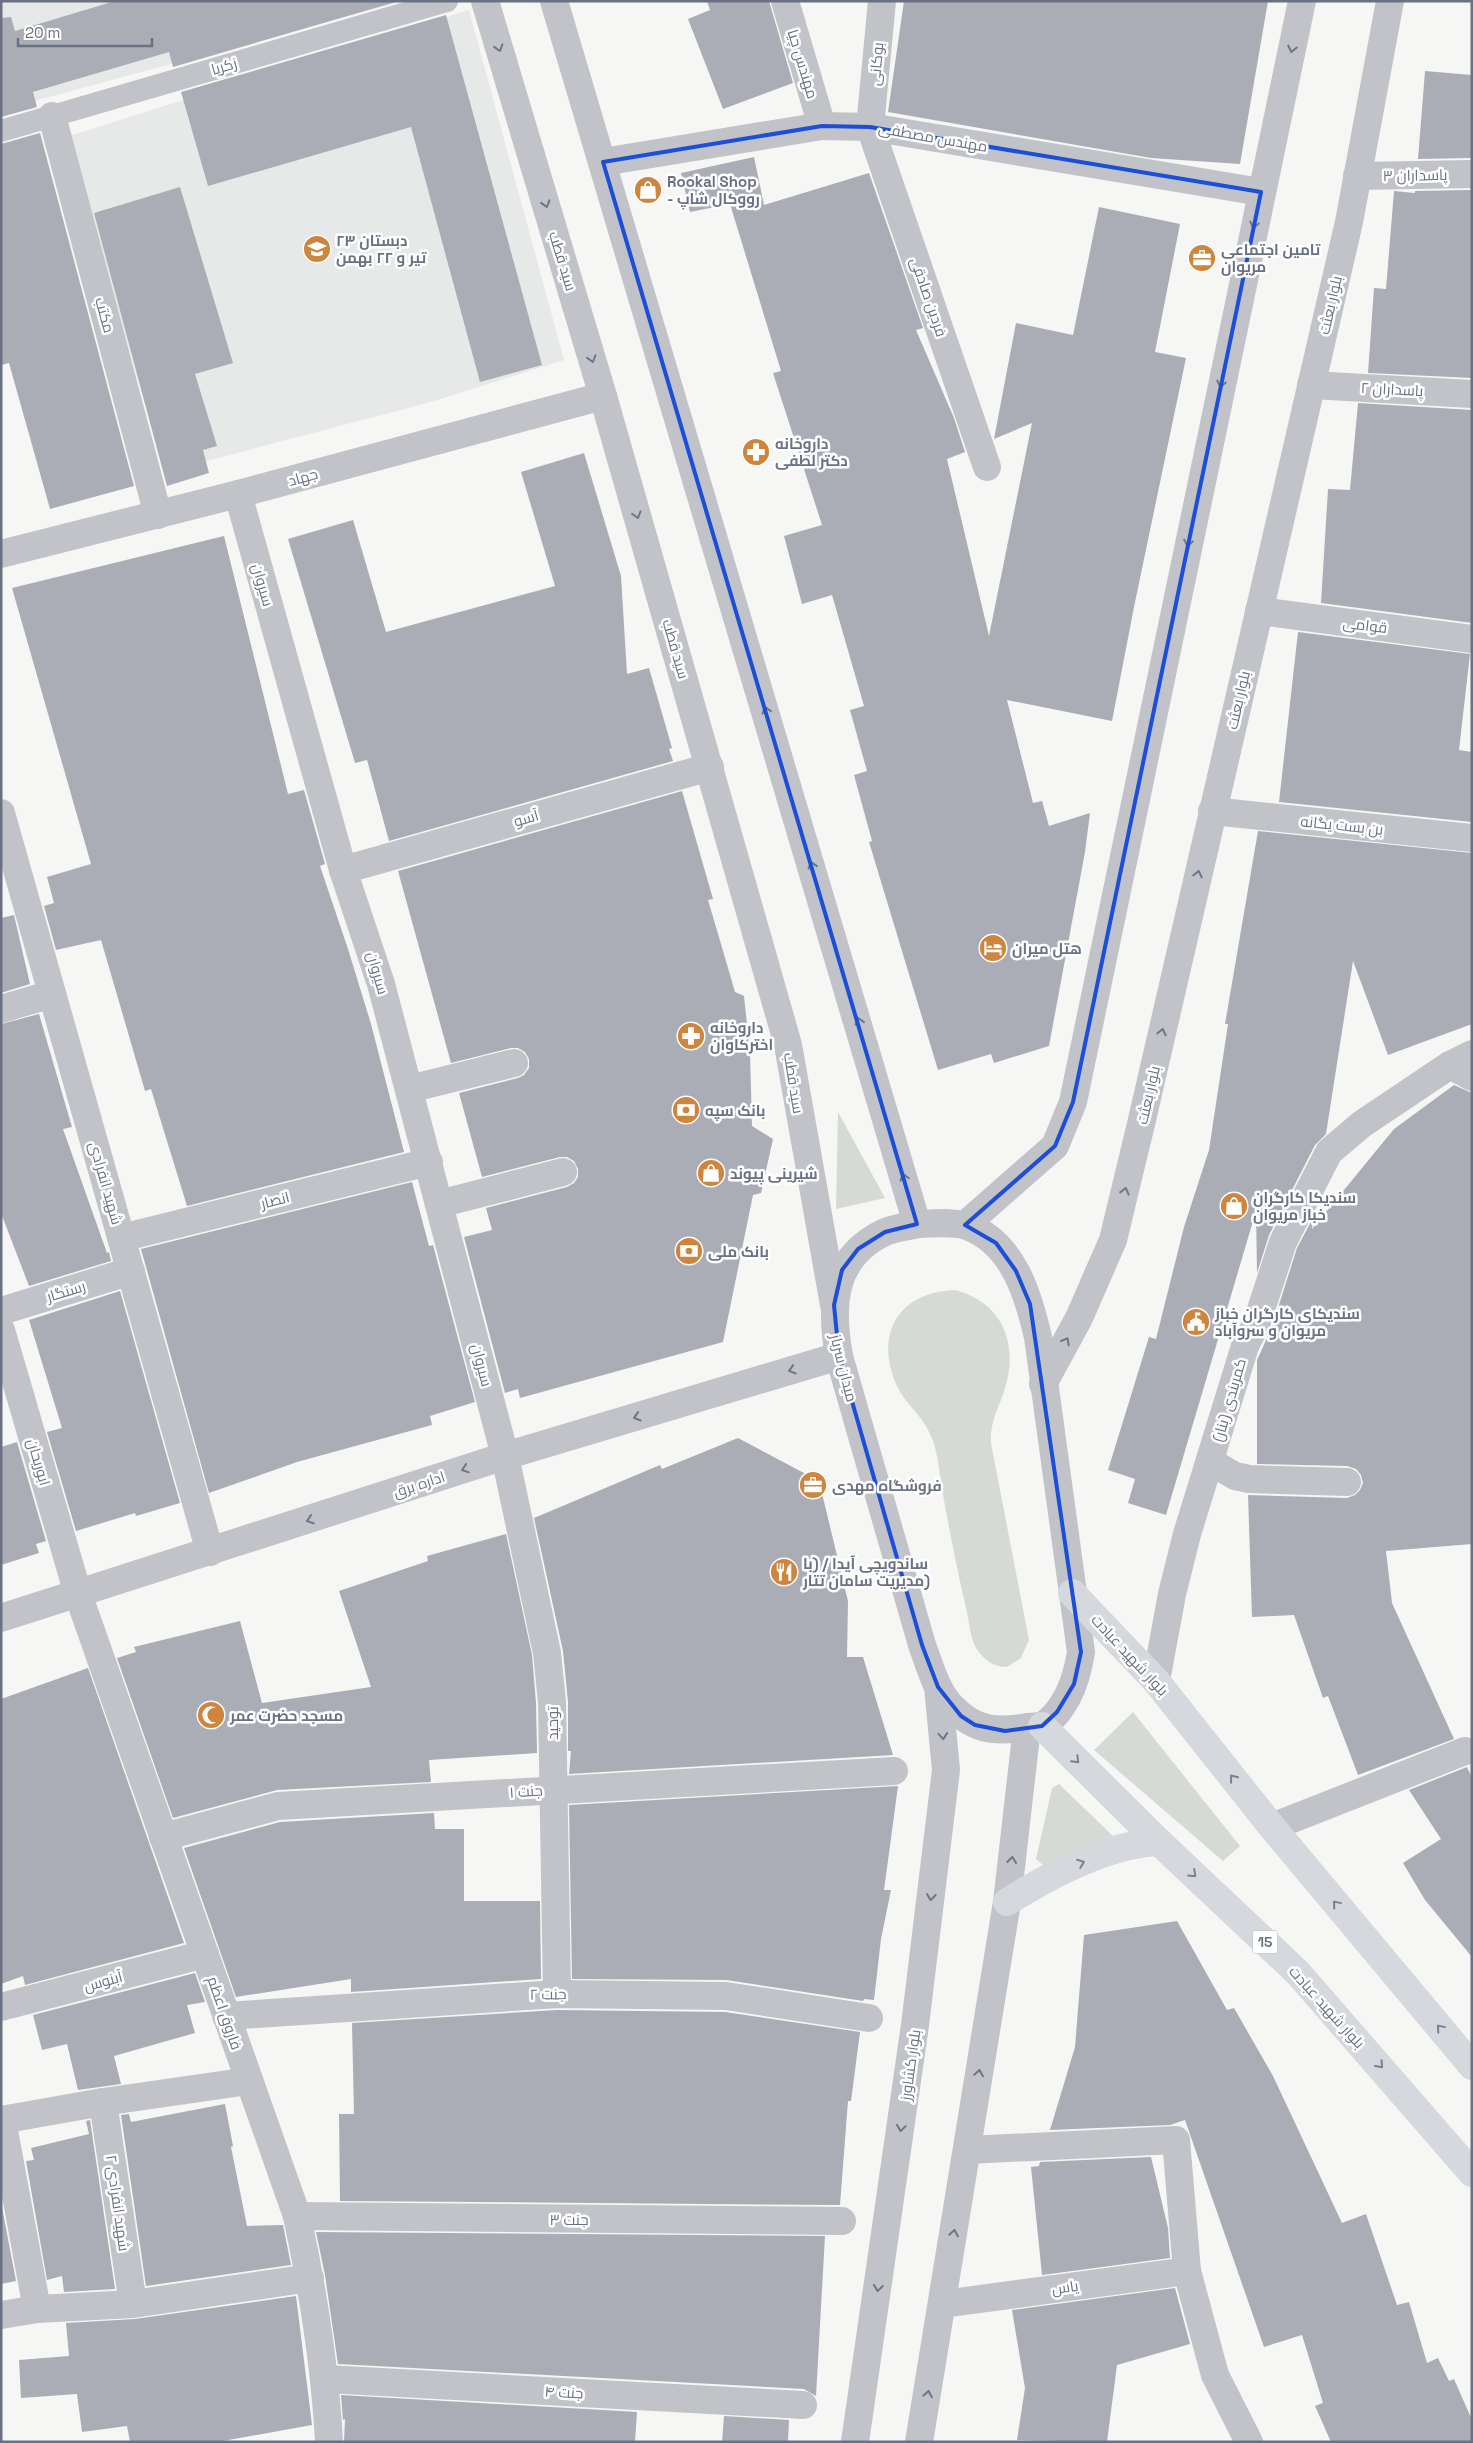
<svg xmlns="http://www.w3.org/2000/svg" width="1473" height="2443" font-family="'Space Grotesk',Cairo,sans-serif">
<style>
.built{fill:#e7e8e8}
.green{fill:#d5dbd4}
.building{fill:#aaadb6}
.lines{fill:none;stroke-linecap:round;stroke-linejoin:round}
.service{stroke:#c1c3c8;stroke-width:22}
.minor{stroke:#c1c3c8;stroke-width:28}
.tertiary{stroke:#c1c3c8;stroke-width:28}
.primary{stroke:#d5d8dc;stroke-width:28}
.oneway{stroke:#6e7586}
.oneway2{stroke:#7a8090}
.marked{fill:none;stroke:#1d4ed8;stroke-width:4;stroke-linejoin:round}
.labels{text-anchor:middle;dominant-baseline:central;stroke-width:5;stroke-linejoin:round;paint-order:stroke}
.shield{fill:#fff;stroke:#979ca8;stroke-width:1}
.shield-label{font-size:14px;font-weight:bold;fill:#6a7182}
.street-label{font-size:15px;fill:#6a7182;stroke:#fff}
.poi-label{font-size:15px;font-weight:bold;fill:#6a7182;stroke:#fff;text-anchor:start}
</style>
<rect width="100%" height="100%" fill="#f6f7f4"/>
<!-- built -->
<g class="built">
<path d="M1,1H404L1,110V102L124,65L106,4L1,35Z"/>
<path d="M469,10L564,360L431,402L165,472L66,137Z"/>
</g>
<!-- green -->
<g class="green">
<path d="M838,1112L885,1198L836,1209Z"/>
<path d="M955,1290C1001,1302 1018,1341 1006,1385C1000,1407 990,1419 991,1443L1029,1640L1021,1658L1007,1667C993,1667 984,1660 976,1648C970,1637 969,1621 966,1608C957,1569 949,1529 942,1489C939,1471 938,1450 930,1434C922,1415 904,1403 896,1384C874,1332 900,1292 955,1290Z"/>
<path d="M1133,1712L1240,1846L1223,1861L1094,1750Z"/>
<path d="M1059,1784L1114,1837L1043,1865L1036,1859L1052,1788Z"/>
</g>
<!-- building -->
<g class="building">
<path d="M115,1H399L173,67L169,52L33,92L37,107L1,117V18L11,17L15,31Z"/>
<path d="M707,1H769L793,83L723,109L688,19L710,10Z"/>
<path d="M904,1H1268L1240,164L1151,158L888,112Z"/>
<path d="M446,15L542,365L480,382L411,127L208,186L181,92Z"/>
<path d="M1425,71L1472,75V158L1418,159Z"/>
<path d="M40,133L134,486L50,509L9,363L1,365V144Z"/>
<path d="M754,157L764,205L869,173L923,328L916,330L954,418L965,452L947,459L989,636L1032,423L994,439L1016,323L1073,335L1099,207L1180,224L1155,352L1186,358L1134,607L1112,721L1007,700L1033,803L1042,801L1049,826L1090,813L1085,852L1049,1046L994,1063L991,1054L938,1070L869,842L872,841L854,775L867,771L850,710L864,706L832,595L802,604L784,536L822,525L773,373L781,371L730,204L690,212L681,173Z"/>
<path d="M180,187L233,363L195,374L217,446L203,450L209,473L167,486L94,213Z"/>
<path d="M1472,190V378L1368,373L1374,288L1386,289L1394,191L1415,193V191Z"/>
<path d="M1358,403L1472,410V623L1321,603L1328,489L1350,490Z"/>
<path d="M584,453L621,576L627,674L649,668L672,748L669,749L673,761L389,841L367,760L355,763L288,539L353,520L386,632L555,586L521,472Z"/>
<path d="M224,536L288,794L304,790L325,864L320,866L348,949L371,1024L404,1152L187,1206L151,1089L145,1091L101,940L56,950L44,906L54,903L47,877L91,864L12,588Z"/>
<path d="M1298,632L1470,654L1459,750L1472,752V822L1279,802Z"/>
<path d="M682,791L713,899L708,900L721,944L735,992L744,996L750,1053L752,1126L773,1139L761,1193L753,1195L723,1342L520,1398L518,1389L505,1393L464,1237L492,1230L486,1208L567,1187L574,1183L578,1177V1169L574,1161L567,1157H560L482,1177L459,1093L518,1078L524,1075L529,1068V1059L525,1052L518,1048H511L451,1063L398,871Z"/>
<path d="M1258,831L1472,853V1024L1388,1055L1353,961L1326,1134L1315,1145L1269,1235L1257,1273L1256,1211L1166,1515L1128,1503L1135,1479L1108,1470L1149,1337L1156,1339L1184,1227L1209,1150L1228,1024H1225Z"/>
<path d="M14,915L30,984L1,993V918Z"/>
<path d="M39,1014L72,1127L63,1129L107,1253L109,1252L111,1261L29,1286L1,1213V1024Z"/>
<path d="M1454,1085L1472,1093V1544L1386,1551L1392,1603L1454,1739L1358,1775L1328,1696L1323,1698L1294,1615L1252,1617L1248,1495L1347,1498L1355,1495L1360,1490L1363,1483L1361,1475L1356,1469L1347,1466L1257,1464V1360L1272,1327L1297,1248L1314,1216L1312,1229L1394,1129Z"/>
<path d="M412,1182L429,1246L433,1245L475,1402L430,1416L432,1425L297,1462L209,1493L141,1249Z"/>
<path d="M120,1291L180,1503L136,1516L135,1513L76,1531L47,1432L62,1428L29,1320Z"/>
<path d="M738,1438L819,1481L848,1601L847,1657H863L893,1755L569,1774L571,1751H568V1702L563,1651L534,1518L660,1465L662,1469Z"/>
<path d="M17,1442L46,1541L36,1544L39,1553L1,1565V1447Z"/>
<path d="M506,1534L532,1655L536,1703L537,1753L429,1760L431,1782L277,1790L173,1818L117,1658L136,1652L134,1647L240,1621L262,1703L371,1687L339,1591L428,1561L427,1556Z"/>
<path d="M88,1668L184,1943L25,1985L23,1976L1,1984V1699Z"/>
<path d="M1467,1767L1472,1778V1957L1425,1900L1403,1863L1441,1839L1409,1790Z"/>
<path d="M898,1786L884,1890H891L881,1939L874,2000L864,1999L863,2001L726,1980L572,1979L569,1805Z"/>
<path d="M434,1813L435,1829H464V1901H540L541,1979L351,1992V1979L236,1997L184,1848L280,1822Z"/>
<path d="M1177,1921L1227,2010L1234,2008L1273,2076L1342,2223L1366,2214L1397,2305L1409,2302L1427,2363L1438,2358L1449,2381L1454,2379L1472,2420V2442H1331L1315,2406L1323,2403L1302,2335L1264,2347L1185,2120L1170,2125L1050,2130L1075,2047L1084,1935Z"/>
<path d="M195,1973L205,2002L187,2005L195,2033L114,2056L121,2084L78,2090L67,2044L42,2050L33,2015Z"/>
<path d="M557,2010L725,2012L860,2032L851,2101H848L840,2205L340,2201L339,2114H354L352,2023Z"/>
<path d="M225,2104L233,2146L231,2147L247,2226L283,2225L291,2265L146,2286L121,2115L129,2114L131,2122Z"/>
<path d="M90,2120L115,2289L64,2292L62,2276L47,2280L26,2161L34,2160L31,2148L89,2134L86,2121Z"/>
<path d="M1151,2157L1168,2228L1170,2258L1042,2275L1031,2167L1039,2166L1040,2162Z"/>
<path d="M1,2202L16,2281L1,2284Z"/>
<path d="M316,2232L825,2236L816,2396L804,2389L338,2364L325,2275Z"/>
<path d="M1175,2288L1190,2344L1117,2365L1107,2442L1017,2440L1025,2388L1012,2310Z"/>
<path d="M296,2296L312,2425L217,2442H130L127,2426L82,2432L77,2394L21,2398L19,2360L69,2356L66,2323L135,2319Z"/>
<path d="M341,2395L637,2412L635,2442H344L345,2419L343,2420Z"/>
<path d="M724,2416L789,2420L788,2442H722Z"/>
</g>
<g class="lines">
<!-- service -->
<path class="service" d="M1,131L447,1"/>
<!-- minor -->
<g class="minor">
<path d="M785,1L822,126"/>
<path d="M882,1L870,127L987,467"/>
<path d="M52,116L158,515"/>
<path d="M603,162L822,126L870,127L1261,192"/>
<path d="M1357,176L1472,174"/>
<path d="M1311,385L1472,394"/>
<path d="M238,494L343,870L381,984L505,1456L547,1653L552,1702L557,1994"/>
<path d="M1,554L238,494L603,396"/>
<path d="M1259,611L1472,639"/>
<path d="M1212,811L1472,838"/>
<path d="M1,813L210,1552"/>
<path d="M343,870L710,767"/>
<path d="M1,1009L52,994"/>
<path d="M1450,1065L1472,1077"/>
<path d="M409,1089L514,1063"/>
<path d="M439,1204L563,1172"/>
<path d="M121,1238L429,1162"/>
<path d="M1,1311L131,1271"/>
<path d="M1,1330L78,1594L297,2216C313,2291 325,2365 329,2442"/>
<path d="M1211,1462L1235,1476L1249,1479L1347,1482"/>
<path d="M1,1618L505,1456L839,1356"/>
<path d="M1272,1827L1465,1751"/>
<path d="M163,1837L278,1806L894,1771"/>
<path d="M1,2007L205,1954"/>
<path d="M226,2016L557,1994L726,1996L869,2018"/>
<path d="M103,2102L133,2304"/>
<path d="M1,2120L103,2102L249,2081"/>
<path d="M2,2120L37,2309"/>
<path d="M967,2150L1176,2140L1187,2271L1215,2375L1249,2442"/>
<path d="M297,2216L842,2221"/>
<path d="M943,2304L1187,2271"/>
<path d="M1,2315L37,2309L133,2304L310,2278"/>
<path d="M326,2379L803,2405"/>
</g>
<!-- tertiary -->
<g class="tertiary">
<path d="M485,1L603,396L788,1045L834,1305"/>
<path d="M554,1L917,1224"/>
<path d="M917,1224C932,1224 953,1221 967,1226C1013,1243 1028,1294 1038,1337L1081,1652C1077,1678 1067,1708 1044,1725C1039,1727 1034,1726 1029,1727C997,1732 976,1732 952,1707C936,1691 930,1666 922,1645L839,1356C830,1305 832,1258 883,1233C893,1228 907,1227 917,1224Z"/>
<path d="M965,1225L1055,1146L1073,1102L1302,1"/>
<path d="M1043,1384L1079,1318L1113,1240L1141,1124L1349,222L1390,1"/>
<path d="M1156,1681L1172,1594L1187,1534L1245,1346L1257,1322L1283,1242L1329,1152L1362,1124L1450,1065L1472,1054"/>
<path d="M855,2442L915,2025L946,1770L938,1687"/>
<path d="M919,2442L1007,1902L1027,1727"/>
</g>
<!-- primary -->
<g class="primary">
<path d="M1072,1593L1156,1681L1272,1827L1472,2066"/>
<path d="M1042,1726L1159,1842L1298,1973L1472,2173"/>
<path d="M1007,1902C1050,1875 1107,1844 1159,1842"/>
</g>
</g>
<!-- one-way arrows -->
<defs><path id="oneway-chevron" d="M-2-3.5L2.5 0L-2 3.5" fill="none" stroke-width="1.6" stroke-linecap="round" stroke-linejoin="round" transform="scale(1.25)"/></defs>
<g class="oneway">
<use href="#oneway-chevron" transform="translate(499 48) rotate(73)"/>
<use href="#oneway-chevron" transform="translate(1292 49) rotate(102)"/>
<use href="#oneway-chevron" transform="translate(546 204) rotate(73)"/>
<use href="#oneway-chevron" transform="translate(1254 225) rotate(102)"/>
<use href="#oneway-chevron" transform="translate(592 359) rotate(73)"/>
<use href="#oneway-chevron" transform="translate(1221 384) rotate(102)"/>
<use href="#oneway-chevron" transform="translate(637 515) rotate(74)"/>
<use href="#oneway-chevron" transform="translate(1188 543) rotate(102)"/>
<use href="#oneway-chevron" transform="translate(766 710) rotate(-107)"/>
<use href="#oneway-chevron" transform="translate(812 865) rotate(-107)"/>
<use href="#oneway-chevron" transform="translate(1198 874) rotate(-77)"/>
<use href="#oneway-chevron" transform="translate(859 1021) rotate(-107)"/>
<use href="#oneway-chevron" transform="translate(1162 1032) rotate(-77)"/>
<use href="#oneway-chevron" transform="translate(904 1177) rotate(-106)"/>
<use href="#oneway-chevron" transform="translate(1125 1191) rotate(-76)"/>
<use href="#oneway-chevron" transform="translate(1066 1341) rotate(-62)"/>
<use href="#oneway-chevron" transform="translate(792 1370) rotate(163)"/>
<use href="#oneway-chevron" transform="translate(637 1417) rotate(163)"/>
<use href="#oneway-chevron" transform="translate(465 1469) rotate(162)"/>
<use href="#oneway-chevron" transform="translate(310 1520) rotate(162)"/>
<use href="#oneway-chevron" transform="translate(943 1736) rotate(85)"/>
<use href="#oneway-chevron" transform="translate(1012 1860) rotate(-83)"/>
<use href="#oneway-chevron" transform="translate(931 1897) rotate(97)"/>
<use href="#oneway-chevron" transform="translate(979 2073) rotate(-81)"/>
<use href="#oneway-chevron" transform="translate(901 2128) rotate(98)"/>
<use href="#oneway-chevron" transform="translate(954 2233) rotate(-81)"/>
<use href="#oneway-chevron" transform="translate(878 2288) rotate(98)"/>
<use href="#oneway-chevron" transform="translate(928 2394) rotate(-80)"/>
</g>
<g class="oneway2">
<use href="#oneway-chevron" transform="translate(1076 1760) rotate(45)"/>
<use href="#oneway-chevron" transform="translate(1233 1778) rotate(-128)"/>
<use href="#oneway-chevron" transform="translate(1081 1863) rotate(-21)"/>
<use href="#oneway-chevron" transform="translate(1193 1874) rotate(43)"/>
<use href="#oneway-chevron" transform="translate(1336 1904) rotate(-130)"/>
<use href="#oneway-chevron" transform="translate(1440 2028) rotate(-130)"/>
<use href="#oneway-chevron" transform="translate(1380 2065) rotate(48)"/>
</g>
<!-- marked area -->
<path class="marked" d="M822,126L870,127L1261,192L1073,1102L1055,1146L965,1225L996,1243L1016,1271L1030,1304L1081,1652L1074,1684L1057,1712L1042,1726L1005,1731L975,1725L961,1716L938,1687L922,1645L839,1356L834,1305L842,1270L858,1249L885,1232L917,1224L603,162Z"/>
<!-- icons -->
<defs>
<symbol id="shop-disc" viewBox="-11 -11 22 22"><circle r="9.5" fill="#ce853e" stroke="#fff"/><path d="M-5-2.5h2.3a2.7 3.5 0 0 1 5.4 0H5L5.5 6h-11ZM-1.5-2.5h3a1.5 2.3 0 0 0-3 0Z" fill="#fff"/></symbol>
<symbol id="school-disc" viewBox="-11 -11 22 22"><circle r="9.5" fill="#ce853e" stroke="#fff"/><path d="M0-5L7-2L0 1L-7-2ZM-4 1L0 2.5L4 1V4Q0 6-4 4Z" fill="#fff"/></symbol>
<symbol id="office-disc" viewBox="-11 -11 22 22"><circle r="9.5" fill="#ce853e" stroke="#fff"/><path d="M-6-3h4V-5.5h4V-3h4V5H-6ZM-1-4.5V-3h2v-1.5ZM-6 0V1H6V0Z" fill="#fff"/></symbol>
<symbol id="pharmacy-disc" viewBox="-11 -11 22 22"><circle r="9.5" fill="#ce853e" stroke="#fff"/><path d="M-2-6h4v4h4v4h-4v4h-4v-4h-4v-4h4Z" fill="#fff"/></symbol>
<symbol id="hotel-disc" viewBox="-11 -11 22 22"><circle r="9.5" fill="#ce853e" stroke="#fff"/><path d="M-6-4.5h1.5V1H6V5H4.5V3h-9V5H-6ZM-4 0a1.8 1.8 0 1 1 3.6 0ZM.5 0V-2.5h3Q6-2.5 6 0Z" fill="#fff"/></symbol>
<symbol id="bank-disc" viewBox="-11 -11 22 22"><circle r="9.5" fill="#ce853e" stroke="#fff"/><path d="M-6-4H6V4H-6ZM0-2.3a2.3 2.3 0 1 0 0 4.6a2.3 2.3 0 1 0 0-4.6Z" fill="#fff"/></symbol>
<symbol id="civic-disc" viewBox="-11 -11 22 22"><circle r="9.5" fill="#ce853e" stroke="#fff"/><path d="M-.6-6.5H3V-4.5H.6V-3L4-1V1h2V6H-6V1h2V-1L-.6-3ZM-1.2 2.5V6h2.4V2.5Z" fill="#fff"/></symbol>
<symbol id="restaurant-disc" viewBox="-11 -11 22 22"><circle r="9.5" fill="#ce853e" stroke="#fff"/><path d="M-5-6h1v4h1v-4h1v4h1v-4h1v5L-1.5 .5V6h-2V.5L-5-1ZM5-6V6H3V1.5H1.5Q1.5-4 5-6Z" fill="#fff"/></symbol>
<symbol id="mosque-disc" viewBox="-11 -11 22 22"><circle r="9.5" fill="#ce853e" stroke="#fff"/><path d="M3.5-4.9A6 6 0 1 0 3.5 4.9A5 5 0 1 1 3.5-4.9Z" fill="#fff"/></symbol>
</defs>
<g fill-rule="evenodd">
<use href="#shop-disc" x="632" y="174" width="32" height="32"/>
<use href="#school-disc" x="301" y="233" width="32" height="32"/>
<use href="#office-disc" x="1186" y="242" width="32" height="32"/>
<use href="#pharmacy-disc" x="740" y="436" width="32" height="32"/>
<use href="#hotel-disc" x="977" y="932" width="32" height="32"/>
<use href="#pharmacy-disc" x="675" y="1020" width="32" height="32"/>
<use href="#bank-disc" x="670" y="1094" width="32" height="32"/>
<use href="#shop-disc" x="695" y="1157" width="32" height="32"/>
<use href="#shop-disc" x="1218" y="1190" width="32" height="32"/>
<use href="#bank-disc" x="673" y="1235" width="32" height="32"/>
<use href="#civic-disc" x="1180" y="1306" width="32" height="32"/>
<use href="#office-disc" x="797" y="1469" width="32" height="32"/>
<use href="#restaurant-disc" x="768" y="1556" width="32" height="32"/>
<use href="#mosque-disc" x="195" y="1699" width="32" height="32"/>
</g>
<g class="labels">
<!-- shield labels -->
<rect class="shield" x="1252.5" y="1930.5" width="25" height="23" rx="4"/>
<g class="shield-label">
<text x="1265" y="1942">15</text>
</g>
<!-- street labels -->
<g class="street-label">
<text transform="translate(803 64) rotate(73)">مهندس چیا</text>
<text transform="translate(876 64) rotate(-85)">بوکانی</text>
<text transform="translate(224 66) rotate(-16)">زکریا</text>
<text transform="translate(933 137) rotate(10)">مهندس مصطفی</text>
<text transform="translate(1415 175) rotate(-1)">پاسداران ۳</text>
<text transform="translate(563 261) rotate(73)">سید قطب</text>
<text transform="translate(929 297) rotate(71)">فردین صادقی</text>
<text transform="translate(1330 305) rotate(-77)">بلوار بعثت</text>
<text transform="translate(105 315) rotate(75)">مکتب</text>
<text transform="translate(1392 389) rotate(3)">پاسداران ۲</text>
<text transform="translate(303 477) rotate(-15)">جهاد</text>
<text transform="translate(263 585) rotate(74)">سیروان</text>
<text transform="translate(1365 625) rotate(7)">قوامی</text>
<text transform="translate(676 649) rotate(74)">سید قطب</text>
<text transform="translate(1238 700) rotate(-77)">بلوار بعثت</text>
<text transform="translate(526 818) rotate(-16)">آسو</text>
<text transform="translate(1342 825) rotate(6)">بن بست یگانه</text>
<text transform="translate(378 973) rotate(74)">سیروان</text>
<text transform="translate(794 1083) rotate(81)">سید قطب</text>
<text transform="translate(1148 1095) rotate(-77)">بلوار بعثت</text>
<text transform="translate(106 1183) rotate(74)">شهید انفرادی</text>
<text transform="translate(275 1200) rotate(-14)">انصار</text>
<text transform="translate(66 1291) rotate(-17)">رستگار</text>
<text transform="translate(482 1365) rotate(75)">سیروان</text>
<text transform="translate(844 1368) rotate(76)">میدان سرباز</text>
<text transform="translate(1229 1400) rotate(-74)">کمربندی (بنار)</text>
<text transform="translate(39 1462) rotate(74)">ابوریحان</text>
<text transform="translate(419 1484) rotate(-18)">اداره برق</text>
<text transform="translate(1130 1655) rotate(47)">بلوار شهید عبادت</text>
<text transform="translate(552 1723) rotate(-90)">توحید</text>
<text transform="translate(526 1791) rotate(-4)">جنت ۱</text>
<text transform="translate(103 1981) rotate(-15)">آبنوس</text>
<text transform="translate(548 1994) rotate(-1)">جنت ۲</text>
<text transform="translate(1327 2007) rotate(48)">بلوار شهید عبادت</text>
<text transform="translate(225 2013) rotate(71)">فاروق اعظم</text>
<text transform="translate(910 2065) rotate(-82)">بلوار کشاورز</text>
<text transform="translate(118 2203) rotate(82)">شهید انفرادی ۲</text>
<text x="569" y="2219">جنت ۳</text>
<text transform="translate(1065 2287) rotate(-8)">یاس</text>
<text transform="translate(564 2392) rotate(3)">جنت ۴</text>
</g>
<!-- poi labels -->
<g class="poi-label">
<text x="667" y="181">Rookal Shop<tspan x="667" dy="17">- رووکال شاپ</tspan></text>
<text x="336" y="240">دبستان ٢٣<tspan x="336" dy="17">تیر و ۲۲ بهمن</tspan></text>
<text x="1221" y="249">تامین اجتماعی<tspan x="1221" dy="17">مریوان</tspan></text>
<text x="775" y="443">داروخانه<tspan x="775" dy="17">دکتر لطفی</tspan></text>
<text x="1012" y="948">هتل میران</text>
<text x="710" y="1027">داروخانه<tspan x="710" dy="17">اخترکاوان</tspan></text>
<text x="705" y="1110">بانک سپه</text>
<text x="730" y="1173">شیرینی پیوند</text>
<text x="1253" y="1197">سندیکا کارگران<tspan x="1253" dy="17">خباز مریوان</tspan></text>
<text x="708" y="1251">بانک ملی</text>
<text x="1215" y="1313">سندیکای کارگران خباز<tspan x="1215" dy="17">مریوان و سروآباد</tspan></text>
<text x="832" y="1485">فروشگاه مهدی</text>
<text x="803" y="1563">ساندویچی آیدا / (با<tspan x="803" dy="17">مدیریت سامان تتار)</tspan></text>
<text x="230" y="1715">مسجد حضرت عمر</text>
</g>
</g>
<!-- border -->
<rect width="1473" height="2443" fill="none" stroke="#6a7182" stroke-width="5"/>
<!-- scale -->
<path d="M18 38v8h134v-8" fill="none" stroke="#6a7182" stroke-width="2.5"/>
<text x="25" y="38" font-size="15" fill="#6a7182" stroke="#ffffff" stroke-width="4" paint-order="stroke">20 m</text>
</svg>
